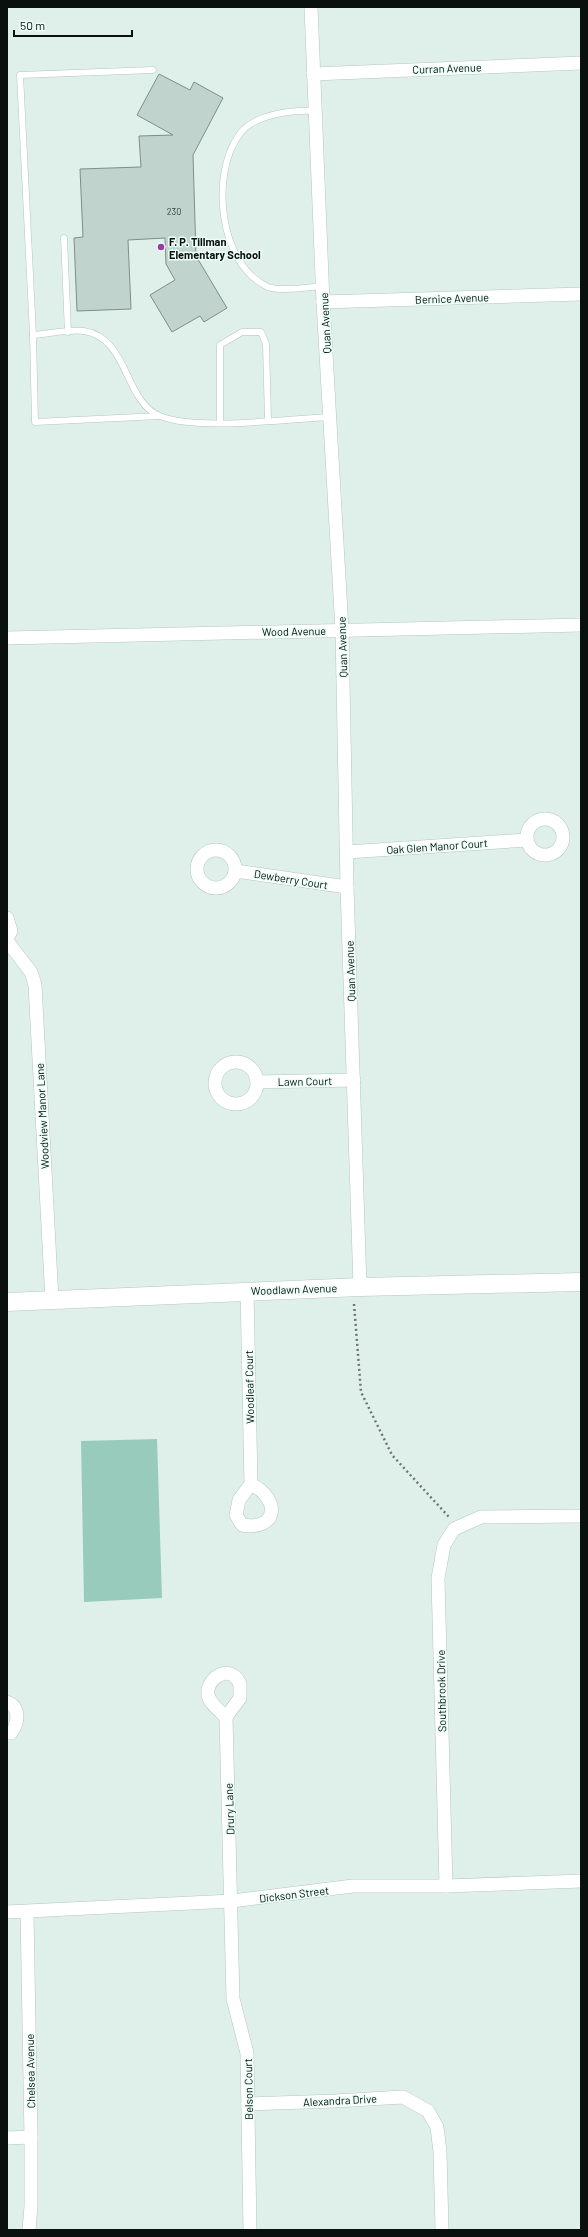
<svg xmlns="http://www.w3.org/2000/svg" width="588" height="2237" font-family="Barlow,sans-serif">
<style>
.green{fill:#98cbbb}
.building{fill:#c1d3cd;stroke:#7e8e88}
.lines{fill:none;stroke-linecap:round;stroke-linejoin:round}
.lane-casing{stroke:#b4c6c0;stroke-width:7}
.street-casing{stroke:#b4c6c0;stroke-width:14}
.secondary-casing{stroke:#b4c6c0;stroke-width:19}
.path{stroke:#6d7874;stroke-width:2.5;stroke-dasharray:2 3;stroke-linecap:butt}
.lane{stroke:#fff;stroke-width:6}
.street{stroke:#fff;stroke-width:13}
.secondary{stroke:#fff;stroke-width:18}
.poi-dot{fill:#983ba4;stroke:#ecfef8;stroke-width:1.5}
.labels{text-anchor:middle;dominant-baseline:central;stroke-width:3;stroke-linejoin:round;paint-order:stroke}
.number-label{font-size:9px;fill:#38413e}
.street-label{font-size:11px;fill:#0a100e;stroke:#ecfef8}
.poi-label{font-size:11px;font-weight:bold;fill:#0a100e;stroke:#ecfef8;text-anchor:start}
</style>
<rect width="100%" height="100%" fill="#dff0ea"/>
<!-- green -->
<path class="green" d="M157,1439L162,1598L84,1602L81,1441Z"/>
<!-- building -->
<path class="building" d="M159,74L190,90L194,82L223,98L193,155L196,256L227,308L204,322L200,316L172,332L150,295L175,280L166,264L165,238L128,240L131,309L77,311L74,238L83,237L80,169L141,167L139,136L173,135L137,115Z"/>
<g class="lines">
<defs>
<g id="lane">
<path d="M153,70L20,75L33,335C48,334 70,329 84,331C129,338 124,402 160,416C197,431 287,419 330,417"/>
<path d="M315,111C292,110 253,114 239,135C210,175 219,265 268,287C280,292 309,287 323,286"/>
<path d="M64,238L68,332"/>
<path d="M33,335L35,422L159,416"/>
<path d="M220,422V345L242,332H261L266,344L268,420"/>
</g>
<g id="street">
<path d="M311,7L323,302L342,630L347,887L360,1287"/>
<path d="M313,74L581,63"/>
<path d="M323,302L581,294"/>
<path d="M7,638L581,625"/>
<circle cx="545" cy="837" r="18"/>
<circle cx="216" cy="869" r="19"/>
<path d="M347,852L527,840"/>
<path d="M236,871L347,887"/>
<path d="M7,918L11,931L7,939"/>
<path d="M7,941L31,972L35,985L52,1300"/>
<circle cx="236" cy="1083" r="21"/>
<path d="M257,1082L354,1080"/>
<path d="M247,1291L251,1484C281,1499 278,1531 242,1525L236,1515L239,1500L251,1484"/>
<path d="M7,1702C21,1707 18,1724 11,1733H7"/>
<path d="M226,1717L240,1698V1684C239,1682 237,1678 234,1676C222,1667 206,1682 208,1695C210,1704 220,1711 226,1717L233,1999L247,2053L250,2230"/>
<path d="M446,1886L438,1578L444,1545L454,1529L481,1517L581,1516"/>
<path d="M7,1912L232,1901L353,1886H446L581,1881"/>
<path d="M27,1912L31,2137V2206L29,2230"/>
<path d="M248,2104L335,2101L403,2097L428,2111L437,2127L440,2152L442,2230"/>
<path d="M7,2138L31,2137"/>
</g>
<path id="secondary" d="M7,1302L360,1287L581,1282"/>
</defs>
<!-- lane casing -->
<use href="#lane" class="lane-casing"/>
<!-- street casing -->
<use href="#street" class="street-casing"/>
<!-- secondary casing -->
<use href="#secondary" class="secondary-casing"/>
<!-- path -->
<path class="path" d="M354,1304L361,1392L392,1455L449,1517"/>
<!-- lane -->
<use href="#lane" class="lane"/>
<!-- street -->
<use href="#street" class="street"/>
<!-- secondary -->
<use href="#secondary" class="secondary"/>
</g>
<!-- markers -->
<circle class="poi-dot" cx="161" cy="247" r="4"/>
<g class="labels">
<!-- number labels -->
<g class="number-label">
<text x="174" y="211">230</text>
</g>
<!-- street labels -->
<g class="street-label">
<text transform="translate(447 68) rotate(-2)">Curran Avenue</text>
<text transform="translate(452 298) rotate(-2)">Bernice Avenue</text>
<text transform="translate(325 323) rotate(-93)">Quan Avenue</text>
<text transform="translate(294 631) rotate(-1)">Wood Avenue</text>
<text transform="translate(342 647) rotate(-92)">Quan Avenue</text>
<text transform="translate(437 846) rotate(-4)">Oak Glen Manor Court</text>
<text transform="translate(291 879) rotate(9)">Dewberry Court</text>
<text transform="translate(350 971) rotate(-92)">Quan Avenue</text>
<text transform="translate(305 1081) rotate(-1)">Lawn Court</text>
<text transform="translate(42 1116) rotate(-93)">Woodview Manor Lane</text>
<text transform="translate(294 1289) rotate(-2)">Woodlawn Avenue</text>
<text transform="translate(249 1387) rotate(-91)">Woodleaf Court</text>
<text transform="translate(441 1691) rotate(-91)">Southbrook Drive</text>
<text transform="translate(229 1809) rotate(-92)">Drury Lane</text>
<text transform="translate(294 1894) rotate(-7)">Dickson Street</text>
<text transform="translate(30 2071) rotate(-91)">Chelsea Avenue</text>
<text transform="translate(248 2089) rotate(-91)">Belson Court</text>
<text transform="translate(340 2100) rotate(-3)">Alexandra Drive</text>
</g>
<!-- poi labels -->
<g class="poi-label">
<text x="169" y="241">F. P. Tillman<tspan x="169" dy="13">Elementary School</tspan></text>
</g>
</g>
<!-- border -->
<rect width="588" height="2237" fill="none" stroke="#0a100e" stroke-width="16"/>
<!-- scale -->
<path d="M14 30v6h118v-6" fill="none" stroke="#0a100e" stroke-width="2"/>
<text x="20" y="30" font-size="12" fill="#0a100e" stroke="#ecfef8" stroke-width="3" paint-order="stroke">50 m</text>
</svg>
